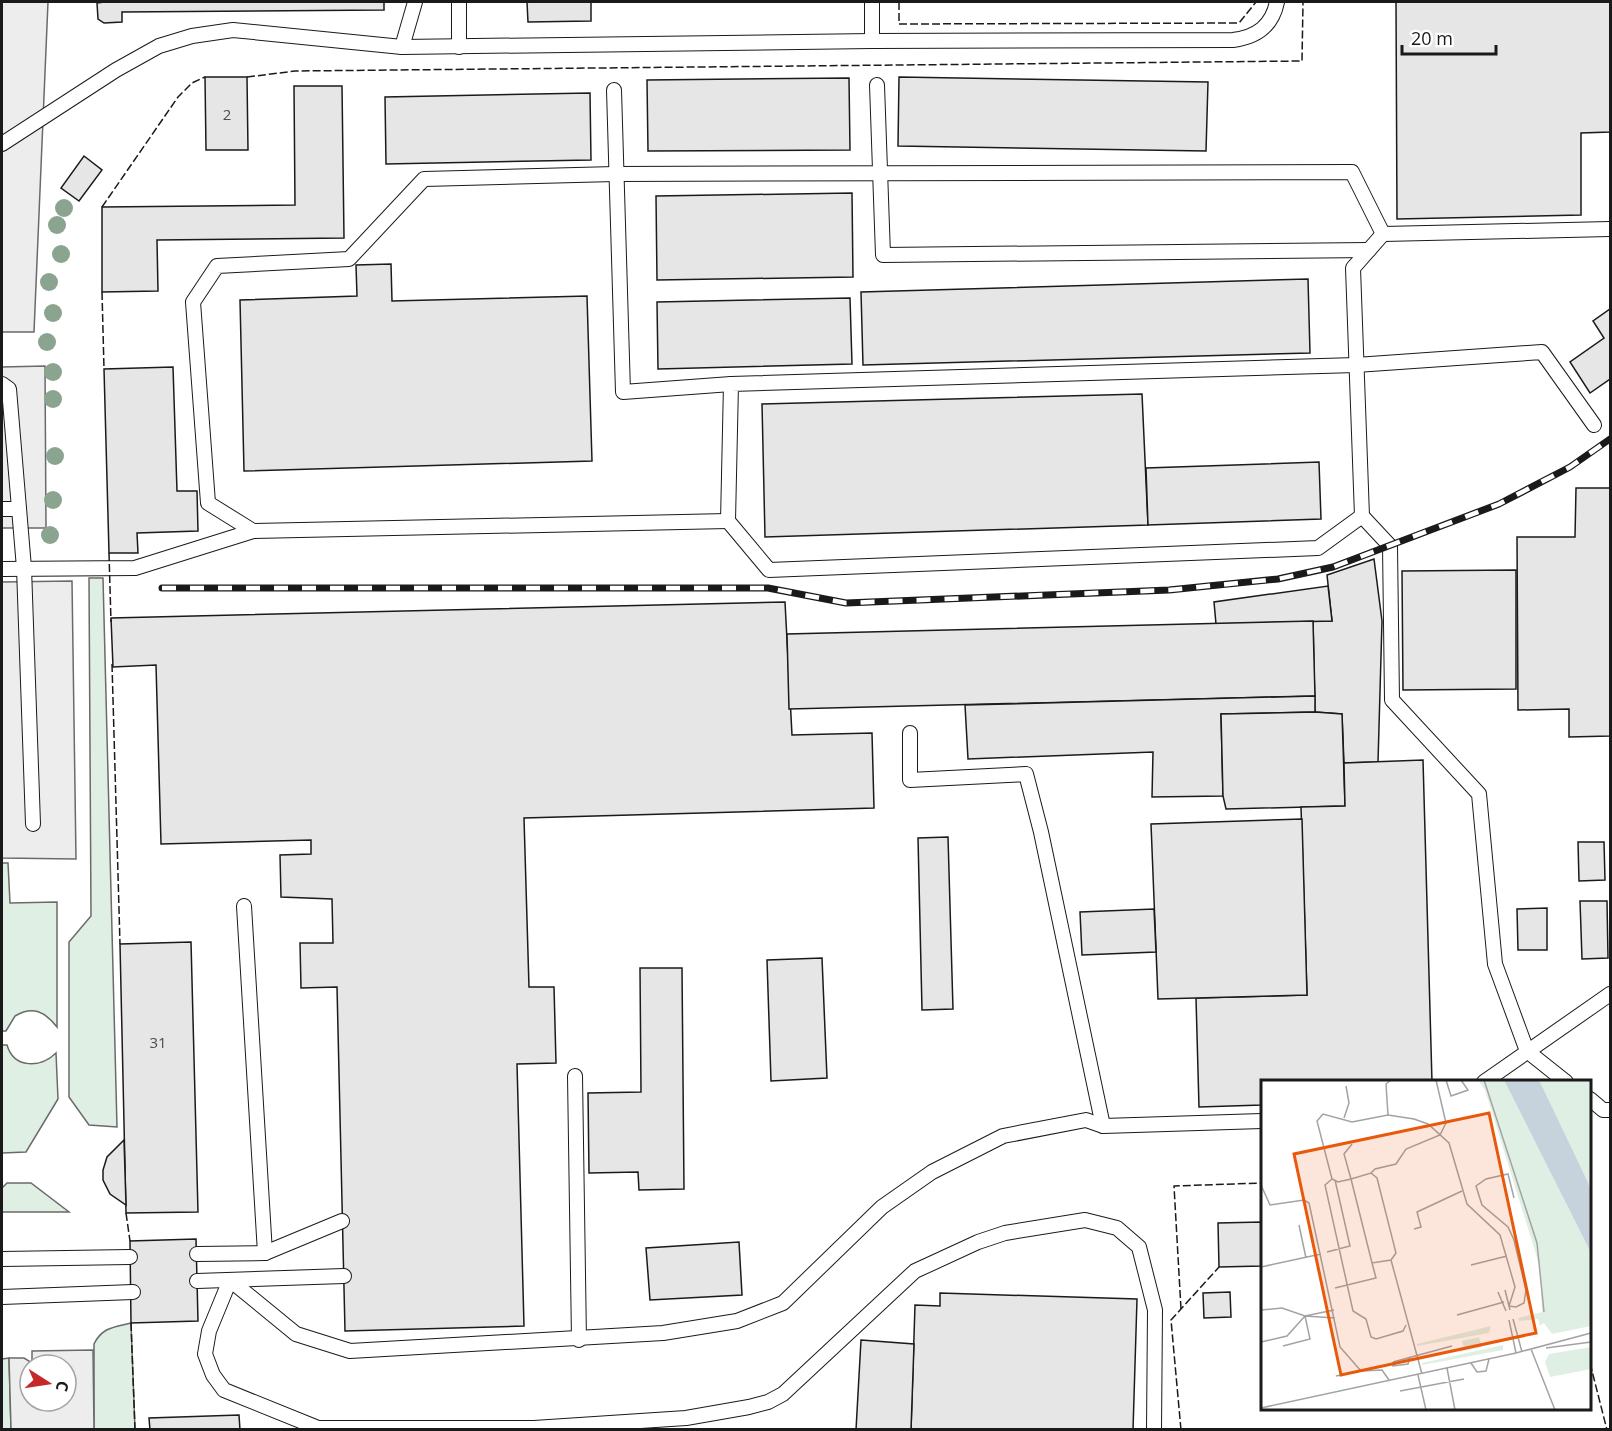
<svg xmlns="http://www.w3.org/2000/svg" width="1612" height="1431" font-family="'Open Sans',sans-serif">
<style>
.green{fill:#e0efe3;stroke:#6a6a6a;stroke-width:1.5}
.parking{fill:#ededed;stroke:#6a6a6a;stroke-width:1.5;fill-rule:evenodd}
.building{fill:#e6e6e6;stroke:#1a1a1a;stroke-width:1.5}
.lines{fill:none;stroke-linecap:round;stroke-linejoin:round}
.lane-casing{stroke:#1a1a1a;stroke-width:16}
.lane{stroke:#fff;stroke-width:14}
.rail-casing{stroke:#1a1a1a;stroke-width:7}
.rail{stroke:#fff;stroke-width:4.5;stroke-dasharray:14;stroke-linecap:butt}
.fence{stroke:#1a1a1a;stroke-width:1.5;stroke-dasharray:8 3;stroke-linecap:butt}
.tree{fill:#8aa48f}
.labels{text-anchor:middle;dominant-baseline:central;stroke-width:4.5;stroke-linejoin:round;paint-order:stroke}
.number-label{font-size:15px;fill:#4d4d4d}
.inset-road{fill:none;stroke:#a3a3a3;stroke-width:1.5}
.view{fill:#e8590c;fill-opacity:0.15;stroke:#e8590c;stroke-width:3}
.inset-edge{fill:none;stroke:#1a1a1a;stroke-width:3}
</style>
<rect width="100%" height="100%" fill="#fff"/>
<!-- green -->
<g class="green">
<path d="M89,578H103L117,1127L89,1125L69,1097V942L91,916Z"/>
<path d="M2,863H8L10,903L57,902V1027C45,1012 33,1005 15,1016L6,1031H2Z"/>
<path d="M2,1045H7C14,1069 41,1068 56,1053L58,1099L26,1152L2,1153Z"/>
<path d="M7,1183H31L69,1212H2V1188Z"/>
<path d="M131,1323L135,1429H94V1344C102,1327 115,1327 131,1323Z"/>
<path d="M9,1358L11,1429L2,1430V1359Z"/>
</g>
<!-- parking -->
<g class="parking">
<path d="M2,2H48L34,332H2Z"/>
<path d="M45,366L46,528H2V367Z"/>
<path d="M72,581L76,859L2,858V582Z"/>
<path d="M93,1350L94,1429H11L9,1358H24L32,1363V1351ZM30,1365H66V1401H30Z"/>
</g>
<!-- building -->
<g class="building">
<path d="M104,2H384V10L122,12V22L104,23L98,19L97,3Z"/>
<path d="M527,2H591V21L528,22Z"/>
<path d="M1396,2H1610V132L1581,133V215L1397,219Z"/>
<path d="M205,77H247L248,150H206Z"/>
<path d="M899,77L1208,82L1206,151L898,146Z"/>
<path d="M849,78L850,150L648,151L647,80Z"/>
<path d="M294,86H342L344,238L157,240L158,291L102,292V207L295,205Z"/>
<path d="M590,93L591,160L386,164L385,97Z"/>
<path d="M84,156L102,170L79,201L61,188Z"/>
<path d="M852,193L853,277L657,280L656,196Z"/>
<path d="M391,264L392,301L587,296L592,461L244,471L240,300L357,296L356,265Z"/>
<path d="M1308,279L1310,353L863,365L861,292Z"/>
<path d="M850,298L852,364L658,369L657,302Z"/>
<path d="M1610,309V379L1590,393L1570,362L1604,338L1593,321Z"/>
<path d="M173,367L177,491H197L198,531L137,533L138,553H109L104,369Z"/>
<path d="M1142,394L1148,525L765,537L762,404Z"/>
<path d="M1319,462L1321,519L1148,525L1146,468Z"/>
<path d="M1576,488H1610V736L1569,737V709L1518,710L1517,537H1575Z"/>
<path d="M1374,559L1382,621L1378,762L1344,763L1342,714L1315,712L1313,621H1332L1327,575Z"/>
<path d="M1516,570V689L1403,690L1402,571Z"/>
<path d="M1328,586L1332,621L1216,624L1214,602Z"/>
<path d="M785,602L792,735L872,733L874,808L524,818L529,987H554L556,1063L517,1064L524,1326L345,1331L337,987L301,988L300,943H333L332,899L281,897L280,855L311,854V840L161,844L156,665L113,667L111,618Z"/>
<path d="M1313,621L1315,696L789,709L787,634Z"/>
<path d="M1315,696V712L1221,714L1223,796L1152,797L1153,752L968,759L965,705Z"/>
<path d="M1315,712L1342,714L1345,806L1226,809L1223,796L1221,714Z"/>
<path d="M1423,760L1432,1082H1262V1105L1199,1107L1196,998L1307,995L1301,807L1345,806L1344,763Z"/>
<path d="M1302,819L1307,995L1158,999L1151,824Z"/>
<path d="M948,837L953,1009L922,1010L918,838Z"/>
<path d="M1578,842H1604L1605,880L1579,881Z"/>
<path d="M1580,901H1607L1608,958L1582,959Z"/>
<path d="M1547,908V950H1518L1517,909Z"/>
<path d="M1154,909L1156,952L1082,955L1080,912Z"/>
<path d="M191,942L198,1212L126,1213L120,944Z"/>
<path d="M822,958L827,1078L771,1081L767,960Z"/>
<path d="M640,968H682L684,1189L639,1190L638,1172L589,1173L588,1093L641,1092Z"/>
<path d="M124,1140L126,1205L110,1194L103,1180V1170L107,1157Z"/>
<path d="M1262,1222V1266L1219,1267L1218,1223Z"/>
<path d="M196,1239L198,1321L131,1323L130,1241Z"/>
<path d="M739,1242L742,1295L650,1300L646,1248Z"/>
<path d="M1230,1292L1231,1317L1204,1318L1203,1293Z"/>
<path d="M940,1293L1137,1299L1133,1430H911L915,1305L940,1306Z"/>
<path d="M861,1340L914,1344L911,1430H856Z"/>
<path d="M239,1415L240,1430H150L149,1418Z"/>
</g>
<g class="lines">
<defs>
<g id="lane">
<path d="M459,2V47"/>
<path d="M872,2V41"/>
<path d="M402,47L415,2"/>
<path d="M877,85L883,255L1369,250"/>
<path d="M614,90L623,392L731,384"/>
<path d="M2,144L116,70L159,46L192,36L233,30L402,47L872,41L1233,40C1257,37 1272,26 1277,2"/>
<path d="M2,384L9,389L24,568L33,824"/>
<path d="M1594,425L1542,352L1356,365L731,384L728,521L769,570L1318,548L1362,516L1353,268L1383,234L1610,229"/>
<path d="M2,509H19"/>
<path d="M1362,516L1390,546L1392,700L1479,794L1495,964L1527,1051L1566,1082"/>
<path d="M253,531L208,503L193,302L217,266L349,259L424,179L615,174L1352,172L1383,234"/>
<path d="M2,569L135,568L253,531L728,521"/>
<path d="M910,733V780L1026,774L1041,832L1103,1126"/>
<path d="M244,906L265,1253"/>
<path d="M575,1076L579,1340"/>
<path d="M1484,1082L1610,994"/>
<path d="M1590,1099L1603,1110H1610"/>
<path d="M197,1254L265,1253L342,1221"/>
<path d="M2,1259L130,1257"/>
<path d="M197,1281L344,1276"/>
<path d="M2,1297L133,1292"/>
<path d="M1154,1430L1155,1310L1139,1247L1117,1228L1085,1220L1005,1233L978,1242L915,1271L783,1394L768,1402L749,1407L686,1418L534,1428H318L224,1390L213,1375L205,1354L209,1331L230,1280L296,1334L350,1351L663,1333L737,1321L783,1303L882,1207L932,1172L1003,1136L1086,1120L1103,1126L1262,1121"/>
</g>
</defs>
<!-- lane casing -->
<use href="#lane" class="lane-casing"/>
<!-- lane -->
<use href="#lane" class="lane"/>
<defs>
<path id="rail" d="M162,588H768L846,603L1169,590L1278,579L1333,567L1499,504L1570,467L1610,439"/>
</defs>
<!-- rail casing -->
<use href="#rail" class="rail-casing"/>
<!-- rail -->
<use href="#rail" class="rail"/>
<!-- fence -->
<g class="fence">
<path d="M899,2V24L1239,23L1256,2"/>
<path d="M247,77L295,71L1302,61L1303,2"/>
<path d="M102,207L178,97L192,83L205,77"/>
<path d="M102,292L104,369"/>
<path d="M109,553L111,622"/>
<path d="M112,664L120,944"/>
<path d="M126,1213L130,1241"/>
<path d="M1181,1309L1174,1186L1262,1183"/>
<path d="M131,1323L135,1430"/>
<path d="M1590,1363L1607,1430"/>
<path d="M1181,1430L1171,1320L1219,1267"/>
</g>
</g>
<!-- trees -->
<g class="tree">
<circle cx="64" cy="208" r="9"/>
<circle cx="57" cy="225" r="9"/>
<circle cx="61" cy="254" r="9"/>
<circle cx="49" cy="282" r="9"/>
<circle cx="53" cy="313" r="9"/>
<circle cx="47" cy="342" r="9"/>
<circle cx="53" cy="372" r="9"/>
<circle cx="53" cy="399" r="9"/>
<circle cx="55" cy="456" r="9"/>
<circle cx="53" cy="500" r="9"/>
<circle cx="50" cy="535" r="9"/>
</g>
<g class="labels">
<!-- number labels -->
<g class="number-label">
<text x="227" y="114">2</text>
<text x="158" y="1042">31</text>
</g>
</g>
<!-- overview -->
<g transform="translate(1261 1080)">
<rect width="330" height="330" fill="#fff"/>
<path d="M217,0H243L330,173V246L291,254L283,243L279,246L277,239L258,241L257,238L281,232L279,187L224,10ZM278,0H330V109L302,55ZM230,246L228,253L156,266V264ZM218,257L221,267L198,272L203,267L201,261ZM242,265V270L161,285V283ZM330,267V289L289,297L284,282L288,274Z" fill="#e0efe3"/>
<path d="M243,0H278L330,109V173Z" fill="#c6d2dc"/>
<path class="inset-road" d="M185,0L190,16L207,10L200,0M223,0L276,163L283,232M127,35L125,4L130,0M83,38L88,23L85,6M91,64L83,74L90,99L111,183L130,180L135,173L116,98L110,93L90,99L77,102L71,99L56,41L62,34L91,42L127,35L153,39L167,44L188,63L206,124L239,155L254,207L248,226L255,227L263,223L265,210L253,160L247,147L221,125L215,106L225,99L247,94L253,118M110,93L114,89L135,84L145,69L179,55L185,43L175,0M71,99L64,105L92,231L105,239L110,257L115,259L142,251L145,245M0,105L9,125L43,120L48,123L79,267L100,291L121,290L128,300M38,145L45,178M153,149L160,147L156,132L201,111M66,172L89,166L74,100M130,180L161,294M210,185L246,176M0,187L60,174M74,208L115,198L111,183M244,210L249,230M237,212L245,231M0,230L21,228L44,236L73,230M196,235L243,222M252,239L261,272M248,240L255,273M0,262L26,256L44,236L74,238M22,266L49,259L44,236M285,268L330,262M270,269L294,330M132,282L191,266M132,282V286L147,284L149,277M210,283L216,292L225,291L228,279M186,288L194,330M157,295L165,330M75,296L100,291M139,311L203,299M0,328L255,273L330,253"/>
<path class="view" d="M228,33L275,253L80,295L33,74Z"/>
<rect width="330" height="330" class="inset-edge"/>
</g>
<!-- border -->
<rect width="1612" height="1431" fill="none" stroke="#1a1a1a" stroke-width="6"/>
<!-- north arrow -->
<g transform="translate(48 1383) rotate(102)"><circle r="28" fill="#ffffff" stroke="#a3a3a3" stroke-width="1.5"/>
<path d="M0-4.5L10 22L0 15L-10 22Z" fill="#c62828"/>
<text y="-9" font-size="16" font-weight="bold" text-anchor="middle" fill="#1a1a1a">С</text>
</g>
<!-- scale -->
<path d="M1402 45v9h94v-9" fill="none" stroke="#1a1a1a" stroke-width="3"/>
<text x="1411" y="45" font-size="18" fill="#1a1a1a" stroke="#ffffff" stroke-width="4.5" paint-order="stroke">20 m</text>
</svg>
